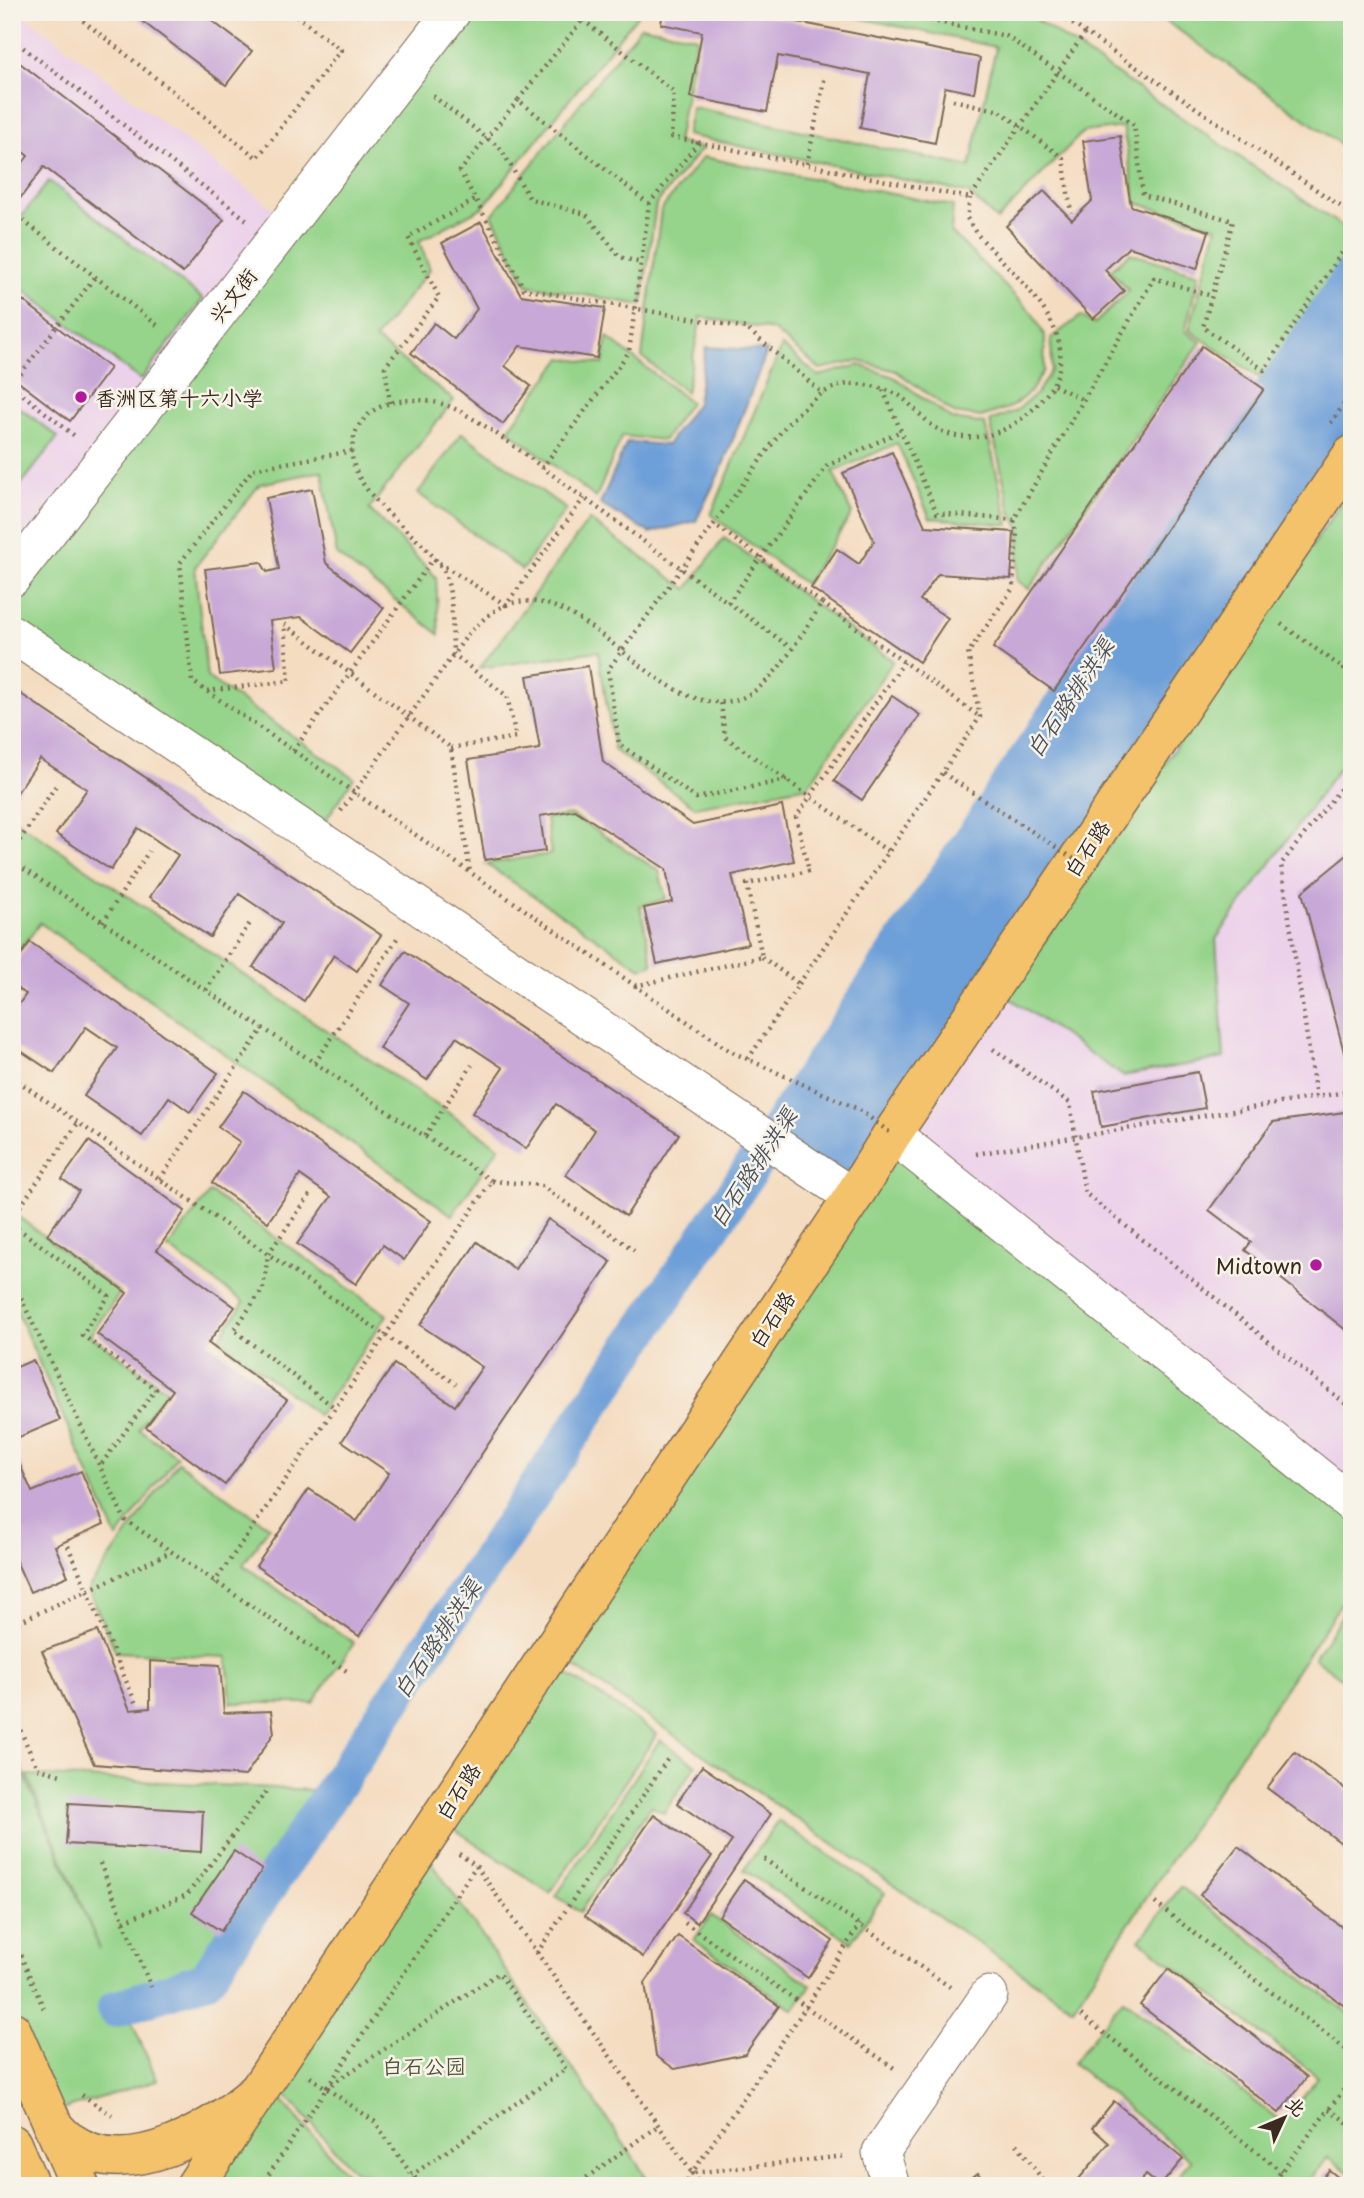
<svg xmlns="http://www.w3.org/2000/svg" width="1364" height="2198" font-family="'Playpen Sans','LXGW WenKai TC',sans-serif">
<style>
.built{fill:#ecd1ea}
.green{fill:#95d48a;stroke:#687f54;stroke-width:2}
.water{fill:#6d9fd8;stroke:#54647b;stroke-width:2}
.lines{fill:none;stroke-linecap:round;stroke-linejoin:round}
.canal{stroke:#6d9fd8;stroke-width:37}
.building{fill:#c8a8d7}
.minor-casing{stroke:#7c6857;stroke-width:39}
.major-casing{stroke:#7c6857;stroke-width:41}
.highway-casing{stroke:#7c6857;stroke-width:41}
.path{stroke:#7c6857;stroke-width:4.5;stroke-dasharray:2 5;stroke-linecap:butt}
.minor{stroke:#fff;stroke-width:37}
.major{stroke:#f3c26a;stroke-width:38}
.highway{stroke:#f3c26a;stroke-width:38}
.path-bridge{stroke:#7c6857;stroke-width:4.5;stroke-dasharray:2 5;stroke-linecap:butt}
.poi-dot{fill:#b5179e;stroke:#f7f3e8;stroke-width:2.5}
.labels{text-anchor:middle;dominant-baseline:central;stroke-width:5;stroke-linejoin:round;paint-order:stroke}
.street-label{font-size:21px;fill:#3b2a1e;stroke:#f7f3e8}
.poi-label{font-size:21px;fill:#3b2a1e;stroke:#f7f3e8;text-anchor:start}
.park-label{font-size:21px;fill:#525439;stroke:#f7f3e8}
.water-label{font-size:23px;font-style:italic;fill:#4c535f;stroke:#f7f3e8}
</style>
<rect width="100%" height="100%" fill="#f7f3e8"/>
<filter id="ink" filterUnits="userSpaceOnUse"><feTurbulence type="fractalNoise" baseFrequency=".0143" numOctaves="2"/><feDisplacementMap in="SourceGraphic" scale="14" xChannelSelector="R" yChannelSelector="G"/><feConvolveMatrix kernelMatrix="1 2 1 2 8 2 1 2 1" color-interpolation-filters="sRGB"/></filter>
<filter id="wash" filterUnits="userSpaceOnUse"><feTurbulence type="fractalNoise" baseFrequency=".00686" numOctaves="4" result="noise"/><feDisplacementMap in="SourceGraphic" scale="28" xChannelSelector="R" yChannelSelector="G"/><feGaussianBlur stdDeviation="1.57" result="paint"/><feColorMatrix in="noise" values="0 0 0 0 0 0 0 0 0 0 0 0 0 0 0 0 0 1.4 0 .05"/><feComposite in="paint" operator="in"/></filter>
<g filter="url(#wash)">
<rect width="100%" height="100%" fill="#f4dcc0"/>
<!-- built -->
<g class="built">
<path d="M12,12H20L288,220L12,573Z"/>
<path d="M1352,459V1501L895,1134Z"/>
</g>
<!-- green -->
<g class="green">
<path d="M467,12H640L483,207L419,241L430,269L375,339L454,400L369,509L436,577L439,634L337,555L322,471L260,484L195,567L207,677L354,778L319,830L12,621V591Z"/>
<path d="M831,12H1025L1352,233V252L1266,382L1189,330L1217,227L1136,203L1123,127L1083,132L997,220L968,193L686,135L692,107L970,167L996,47Z"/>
<path d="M1153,12H1352V152Z"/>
<path d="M641,26L697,37L677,142L702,148L656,204L642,305L527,285L492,215Z"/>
<path d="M703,157L953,206L951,232L1033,314L1045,337L1044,370L1031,391L1011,407L981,417L954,413L896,371L859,361L820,369L773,330L701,317L686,392L642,357L661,210Z"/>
<path d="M49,181L203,299L141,380L12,281V229Z"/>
<path d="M1130,253L1199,274L1185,331L1201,342L1029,589L1017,580L1020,530L1011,512L990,421L1016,411L1037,393L1052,369L1051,338L1081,316L1094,324L1129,291L1110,270Z"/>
<path d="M607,337L690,402L664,440L622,436L596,498L508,430L562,358L603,364Z"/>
<path d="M782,346L819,376L859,365L894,377L952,419L985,424L1009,525L930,518L897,443L833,472L852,514L805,584L711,515Z"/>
<path d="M12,402L58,437L12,496Z"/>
<path d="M462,433L566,509L522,570L418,493Z"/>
<path d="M1352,487V756L1343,762L1216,939L1224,1058L1123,1076L1007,996Z"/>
<path d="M589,520L687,589L724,538L893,661L808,786L695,807L614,750L598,651L480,668Z"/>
<path d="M572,815L659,871L666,899L640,906L653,964L641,968L486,864L551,854L546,818Z"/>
<path d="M12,818L499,1147L452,1215L40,923L12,961Z"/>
<path d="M892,1139L1352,1507V1587L1073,2008L553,1652Z"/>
<path d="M210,1192L387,1315L318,1415L219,1339L244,1302L168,1248Z"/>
<path d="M12,1212L120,1293L90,1335L167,1390L139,1429L177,1456L117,1538L12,1301Z"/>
<path d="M178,1462L269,1527L243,1565L354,1643L313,1703H231L227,1657L116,1652L88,1589Z"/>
<path d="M1352,1600V1686L1314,1658Z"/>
<path d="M554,1665L657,1734L550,1893L447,1824Z"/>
<path d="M660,1740L696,1765L664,1813L651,1806L580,1912L556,1896Z"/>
<path d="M12,1747L100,1949L27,1775L330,1791L206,1978L124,2004L157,2080L52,2113L12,2021Z"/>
<path d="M778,1821L885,1893L851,1942L744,1870Z"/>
<path d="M422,1848L647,2178L641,2186H399L353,2170L270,2077Z"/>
<path d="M1181,1887L1352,2016V2175L1328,2157L1306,2186H1194L1179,2174L1191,2160L1073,2063L1123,1999L1282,2122L1318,2077L1140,1940Z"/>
<path d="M711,1915L811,1985L794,2010L694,1940Z"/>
<path d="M269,2086L347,2174L382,2186H204Z"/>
</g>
<!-- water -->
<g class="water">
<path d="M1352,278V454L852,1196L770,1142Z"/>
<path d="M706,347L767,351L723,465L696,521L650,533L600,504L627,442L667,445L697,403Z"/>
</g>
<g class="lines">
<!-- canal -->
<path class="canal" d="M115,2009L206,1979L1352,275"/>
</g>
<g id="blocks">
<!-- building -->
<g class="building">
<path d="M130,12H200L252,51L226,85Z"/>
<path d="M663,12H747L980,58L974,93L945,87L935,143L860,128L870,74L778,56L767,112L690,97L702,32L661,24Z"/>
<path d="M12,57L224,220L183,273L44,167L12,209V177L28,156L12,143Z"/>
<path d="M1120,136L1131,206L1209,231L1197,269L1129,247L1105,270L1124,291L1093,319L1006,226L1044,191L1072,220L1092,201L1083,141Z"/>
<path d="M481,222L521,295L605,308L597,358L520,346L505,366L531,386L503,424L411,353L434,323L454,339L477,309L442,243Z"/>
<path d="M12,292L110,368L70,421L12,377Z"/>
<path d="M1202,346L1264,389L1054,691L993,648Z"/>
<path d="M892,452L925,526L1014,532L1011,579L938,574L920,600L948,618L919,662L811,588L837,549L859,564L874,541L843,473Z"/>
<path d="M312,489L326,563L384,608L350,653L301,617L270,621L276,668L220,675L205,569L261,562L267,572L279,569L266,498Z"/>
<path d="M588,666L603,762L693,825L782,806L794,861L732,875L748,944L657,964L644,908L672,902L666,869L575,810L540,816L545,851L485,860L468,760L540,749L527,676Z"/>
<path d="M12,688L381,935L357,971L334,955L304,1001L253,967L282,923L239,894L210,937L150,897L178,855L138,828L111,870L56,834L87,789L40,759L12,800Z"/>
<path d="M892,696L920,715L862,800L834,781Z"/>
<path d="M1352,851V1079H1351L1302,892Z"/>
<path d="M30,942L218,1073L190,1112L169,1097L142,1136L84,1096L117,1048L86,1027L54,1073L12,1045V1014L26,994L12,985V968Z"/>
<path d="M405,951L679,1134L626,1216L566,1175L595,1130L556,1104L526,1149L472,1113L503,1068L456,1037L427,1080L379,1048L409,1003L382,985Z"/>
<path d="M1198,1072L1205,1108L1101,1127L1094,1091Z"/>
<path d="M244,1091L431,1221L404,1260L383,1245L356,1284L297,1244L331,1197L300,1175L268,1222L212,1183L240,1142L218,1127Z"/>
<path d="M1352,1111V1335L1245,1250L1251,1242L1209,1210L1273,1122Z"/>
<path d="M89,1141L185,1211L157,1250L235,1307L208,1343L287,1400L225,1485L146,1427L173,1390L97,1334L127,1293L47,1235L79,1191L62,1179Z"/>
<path d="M548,1219L611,1262L359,1636L256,1566L309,1489L357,1521L389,1473L342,1441L394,1364L455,1406L482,1367L420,1325L477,1242L515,1269Z"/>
<path d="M33,1360L60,1420L12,1440V1369Z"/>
<path d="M12,1447L32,1492L81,1471L104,1524L55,1546L68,1576L30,1592L12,1552Z"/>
<path d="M97,1631L130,1710L150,1708V1661L220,1665L224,1713L271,1711L274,1733L245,1776L94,1764L42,1651Z"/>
<path d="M1295,1752L1352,1794V1851L1267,1788Z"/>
<path d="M702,1766L771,1814L697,1923L683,1913L732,1841L677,1803Z"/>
<path d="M69,1803L203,1811L201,1852L66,1844Z"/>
<path d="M654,1815L712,1856L643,1957L585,1916Z"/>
<path d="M1238,1846L1347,1931L1352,1925V2012L1200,1895Z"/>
<path d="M234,1851L262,1870L221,1931L192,1912Z"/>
<path d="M744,1879L833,1941L808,1978L719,1916Z"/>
<path d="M678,1936L779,2006L745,2054L675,2069L656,2056L645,1983Z"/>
<path d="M1168,1969L1307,2077L1279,2113L1140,2005Z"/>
<path d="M1114,2101L1183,2159L1160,2186L1146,2175L1137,2186H1073L1109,2143L1092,2128Z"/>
<path d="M1329,2170L1349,2186H1317Z"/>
<path d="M978,2173L987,2186H961Z"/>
</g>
</g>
</g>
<g filter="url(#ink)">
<use href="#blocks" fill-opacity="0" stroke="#7c6857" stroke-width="2"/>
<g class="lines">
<defs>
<g id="minor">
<path d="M12,578L452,12"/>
<path d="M12,634L853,1197"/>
<path d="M892,1134L1352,1504"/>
<path d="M891,2186L881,2152L989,1995"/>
</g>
<path id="major" d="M195,2186L853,1197L892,1134L1352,455"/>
<g id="highway">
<path d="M12,2031L80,2186"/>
<path d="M53,2126C58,2131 63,2137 69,2141C128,2183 211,2131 257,2092"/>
<path d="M12,2144L30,2186"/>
</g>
</defs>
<!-- minor casing -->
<use href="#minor" class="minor-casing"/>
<!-- major casing -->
<use href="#major" class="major-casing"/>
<!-- highway casing -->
<use href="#highway" class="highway-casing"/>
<!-- path -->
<g class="path">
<path d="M72,12L257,158L341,50L292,12"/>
<path d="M889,12L1006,36L1134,125L1143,195L1233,221L1203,327L1264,370L1352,237"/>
<path d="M1055,12L1352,214"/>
<path d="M583,20L674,92L671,137L970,198L1085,33"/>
<path d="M12,39L247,220"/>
<path d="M433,96L501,149L530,199L586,214L620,257L641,263"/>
<path d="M518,100L460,171L524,289L746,328L824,394"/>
<path d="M953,100L1000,111L1063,158L1071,213"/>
<path d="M807,164L825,76"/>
<path d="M649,204L699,142"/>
<path d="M12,212L161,328"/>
<path d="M12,385L95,277"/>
<path d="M1054,385L1083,400"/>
<path d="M12,386L76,437"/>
<path d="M883,390L937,513L1014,520L1154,278L1212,296"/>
<path d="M390,403L385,367L439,297L408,237L475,200"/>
<path d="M1331,423L1352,392"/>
<path d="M352,451L253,469L180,563L192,681L730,1051L802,1084"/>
<path d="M542,468L629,352L649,204L518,100L589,12"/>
<path d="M728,603L827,466L901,431"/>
<path d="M822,603L980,717"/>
<path d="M1281,624L1344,669"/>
<path d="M1352,657L1344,669L1352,689"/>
<path d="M207,691L289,681L284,624L451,748L470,872"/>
<path d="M721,703L725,737L889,852"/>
<path d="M451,748L516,737L507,696L453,654C452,631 454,590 443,570C423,535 349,495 352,449C356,396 420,391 457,410C499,431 545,471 584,498C653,548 722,598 791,648"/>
<path d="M293,751L433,559L506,605L584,498"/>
<path d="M943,773L990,804"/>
<path d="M787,780L696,798L619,744L608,670L783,429C800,410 822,387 848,384C863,383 887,388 900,396C915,407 927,426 946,433C970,442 997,436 1017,422C1112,354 1029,291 976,233L967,218L970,198"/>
<path d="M341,811L468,634C479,623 491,611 506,605C587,575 661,732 744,697C776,683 803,631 822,603L714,524"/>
<path d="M12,852L57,784"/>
<path d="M12,861L492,1181L214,1583"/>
<path d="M103,922L149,851"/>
<path d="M762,957L799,984"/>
<path d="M635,986L762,957L747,884L809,871L796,817L904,662"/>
<path d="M206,990L252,920"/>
<path d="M993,1049L1070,1103L1085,1193L1352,1409"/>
<path d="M748,1059L980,717L968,653L1013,588L1017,532L1014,520"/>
<path d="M315,1063L398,937"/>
<path d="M12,1077L456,1384"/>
<path d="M1316,1097L1281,864L1352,774"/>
<path d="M425,1136L472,1065"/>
<path d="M976,1154L1352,1091"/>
<path d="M160,1179L263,1028"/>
<path d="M492,1181L540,1185L637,1252"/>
<path d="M310,1195L268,1254L263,1289L234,1330L335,1408"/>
<path d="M12,1218L78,1123"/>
<path d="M12,1224L109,1296L82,1335L156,1389L100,1466"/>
<path d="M12,1279L125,1520L348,1672"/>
<path d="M68,1546L136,1704"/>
<path d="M12,1625L169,1553"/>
<path d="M12,1711L37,1768L64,1776"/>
<path d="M459,1854L476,1866L692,2173L846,2156"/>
<path d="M764,1859L950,1987"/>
<path d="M100,1863L151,1987"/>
<path d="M1155,1903L1352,2054"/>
<path d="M124,1921L187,1895L269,1788"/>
<path d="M685,1923L894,2068"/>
<path d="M12,1936L44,2009"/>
<path d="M537,1953L669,1757"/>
<path d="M1081,2015L1281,2171"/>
<path d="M310,2077L374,2121L412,2175L424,2186"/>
<path d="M326,2088L499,1973L566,2069L412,2175"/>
<path d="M82,2095L112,2115"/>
<path d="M1329,2109L1352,2126"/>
<path d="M1017,2144L1047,2186"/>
<path d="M692,2173L701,2186"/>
<path d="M261,2186L476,1866"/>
<path d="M575,2186L659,2125"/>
<path d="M683,2186L806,2007L860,1924"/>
<path d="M1270,2186L1352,2079"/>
</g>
<!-- minor -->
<use href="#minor" class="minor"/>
<!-- major -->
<use href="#major" class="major"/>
<!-- highway -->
<use href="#highway" class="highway"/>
<!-- path-bridge -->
<g class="path-bridge">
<path d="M990,804L1077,861"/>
<path d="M802,1084L858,1109L892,1134"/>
</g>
</g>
</g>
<!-- markers -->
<g class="poi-dot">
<circle cx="81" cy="397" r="7"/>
<circle cx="1316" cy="1265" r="7"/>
</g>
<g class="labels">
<!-- street labels -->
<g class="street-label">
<text transform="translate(232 295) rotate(-52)">兴文街</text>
<text transform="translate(1086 848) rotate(-56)">白石路</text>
<text transform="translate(771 1319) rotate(-56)">白石路</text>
<text transform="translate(457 1791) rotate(-57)">白石路</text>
</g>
<!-- poi labels -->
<g class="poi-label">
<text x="95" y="397">香洲区第十六小学</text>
<text x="1302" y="1265" text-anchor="end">Midtown</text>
</g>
<!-- park labels -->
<g class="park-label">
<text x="424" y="2065">白石公园</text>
</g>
<!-- water labels -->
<g class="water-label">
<text transform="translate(1069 697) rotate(-56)">白石路排洪渠</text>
<text transform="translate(752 1167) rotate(-56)">白石路排洪渠</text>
<text transform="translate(436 1638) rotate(-56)">白石路排洪渠</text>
</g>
</g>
<!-- margin -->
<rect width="1364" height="2198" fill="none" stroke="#f7f3e8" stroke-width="42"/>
<!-- north arrow -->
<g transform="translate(1284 2118) rotate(46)" stroke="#f7f3e8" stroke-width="5" paint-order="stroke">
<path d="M0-5L12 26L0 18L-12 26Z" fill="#3b2a1e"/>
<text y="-10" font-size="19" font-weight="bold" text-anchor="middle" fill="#3b2a1e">北</text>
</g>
</svg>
